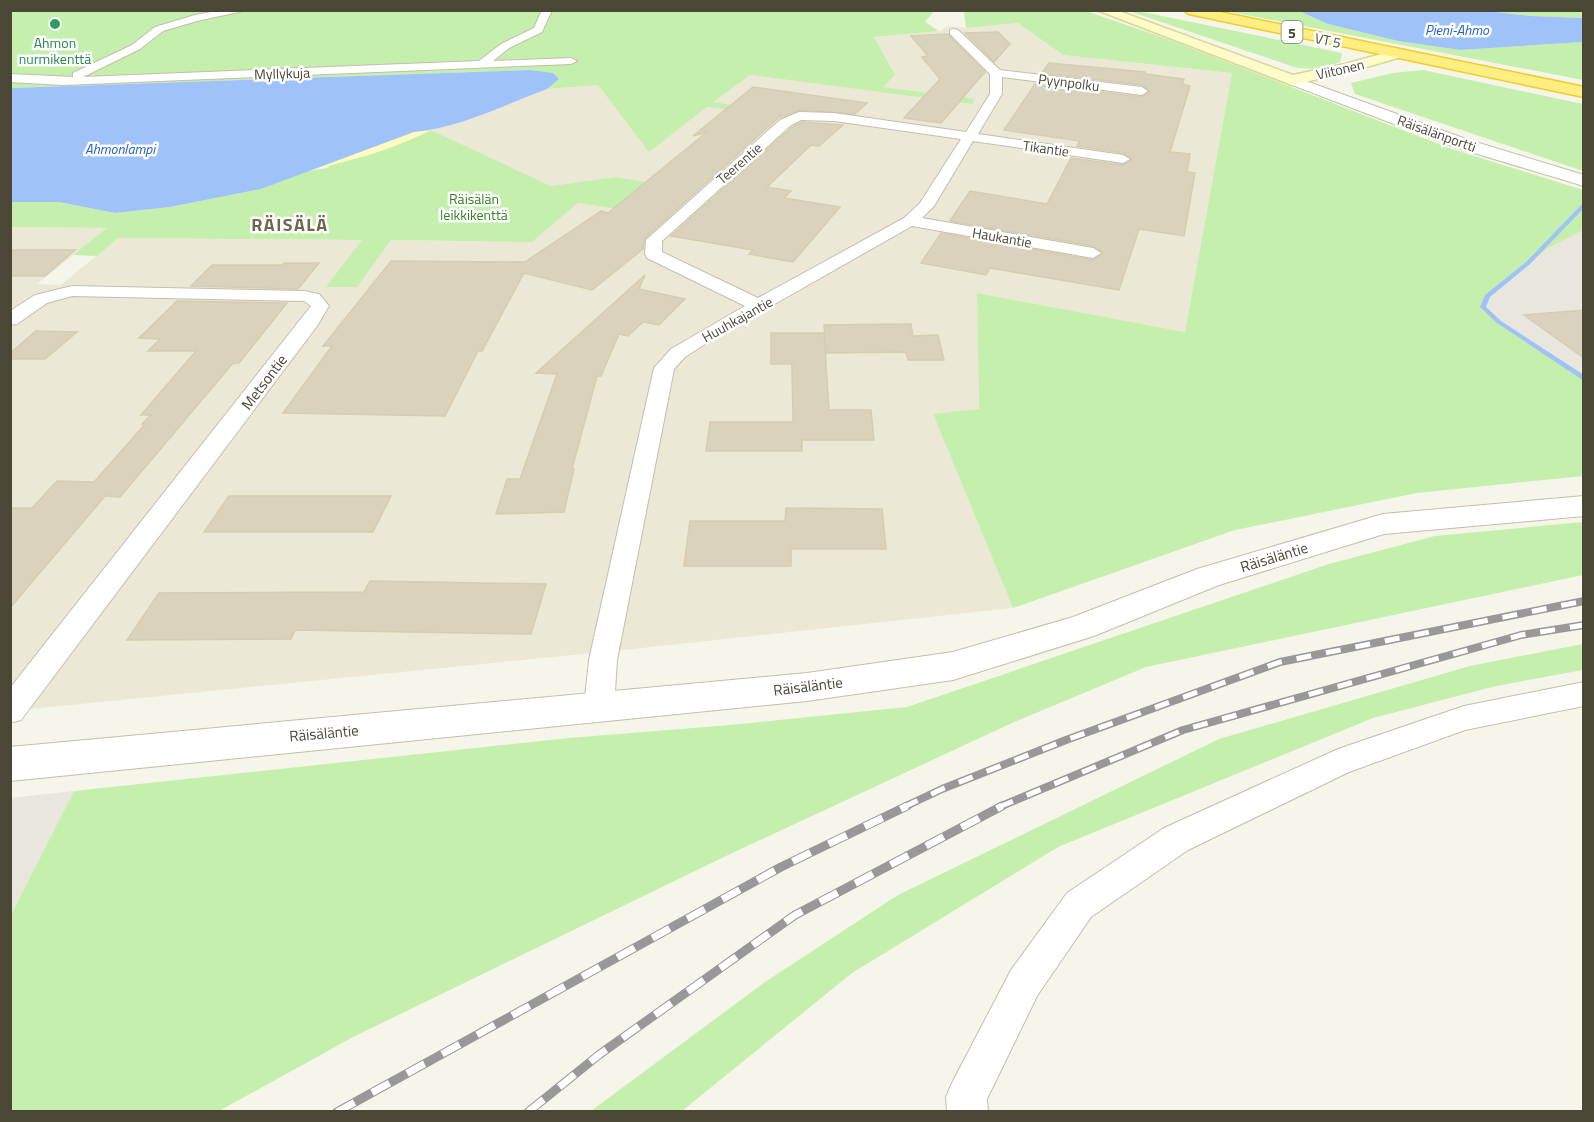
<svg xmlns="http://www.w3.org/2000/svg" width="1594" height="1122" font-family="'Titillium Web',sans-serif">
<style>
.residential{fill:#ebe8d6}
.industrial{fill:#e9e6dd}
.green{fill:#c5efad}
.sand{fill:#fefcc1}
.water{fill:#9fc3f9}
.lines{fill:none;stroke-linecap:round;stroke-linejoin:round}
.stream{fill:#9fc3f9;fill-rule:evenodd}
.building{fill:#d9d3bd;stroke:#d5cdaf;stroke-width:1.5}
.minor-casing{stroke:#c3bfaa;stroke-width:2}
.tertiary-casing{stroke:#c3bfaa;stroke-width:2}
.secondary-casing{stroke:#dbd693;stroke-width:3}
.trunk-casing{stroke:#f0cc29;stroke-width:3}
.minor{fill:#fff;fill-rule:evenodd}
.tertiary{fill:#fff;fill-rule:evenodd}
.secondary{fill:#fffcca;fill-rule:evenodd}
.trunk{fill:#ffef82;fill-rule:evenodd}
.rail-far1-casing{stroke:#989898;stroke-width:8}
.rail-casing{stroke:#989898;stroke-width:9}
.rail-far1{stroke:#fff;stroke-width:5;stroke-dasharray:15;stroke-linecap:butt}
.rail{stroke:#fff;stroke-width:7;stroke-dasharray:20;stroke-linecap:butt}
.leisure-dot{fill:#2e9e5b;stroke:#fff;stroke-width:2}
.labels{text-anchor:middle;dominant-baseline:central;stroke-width:5;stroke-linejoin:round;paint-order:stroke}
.far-water-label{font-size:14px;font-style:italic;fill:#2161c5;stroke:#fff}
.shield{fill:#fff;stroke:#817e72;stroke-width:1.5}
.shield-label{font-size:14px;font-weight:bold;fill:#4b4736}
.far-street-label{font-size:14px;fill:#4b4736;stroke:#fff}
.far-leisure-label{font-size:14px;fill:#27864d;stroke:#fff}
.far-park-label{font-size:14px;fill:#348521;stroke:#fff}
.street-label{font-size:15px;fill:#4b4736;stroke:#fff}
.far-district-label{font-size:18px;font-weight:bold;letter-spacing:1.5px;fill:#6f674c;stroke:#fff}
</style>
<rect width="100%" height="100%" fill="#f6f5e9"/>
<!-- residential -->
<path class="residential" d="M1018,23L1063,55L1232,73L1185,332L977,293L979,410L933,414L1013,608L633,649L11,711V227L108,228L37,284L61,285L118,238L363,240L327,286L356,287L391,240L532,242L578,203L662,216L615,177L551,186L431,130L455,124L547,89L598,85L649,151L707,107L759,114L712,102L750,75L972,103L974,99L884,87L895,73L874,37L939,31L949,26L966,28Z"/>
<!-- industrial -->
<g class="industrial">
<path d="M1583,230V379L1499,322L1483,307L1487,296L1547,249Z"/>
<path d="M74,791L11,915V798Z"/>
</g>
<!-- green -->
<g class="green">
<path d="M10,11H934L925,22L939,31L874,37L895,74L884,87L975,99L972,104L750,75L713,102L764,110L759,114L707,107L649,152L598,85L547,89L559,78L529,70L11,88Z"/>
<path d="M966,11H1086L1170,40L1449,148L1583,190V230L1547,249L1487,296L1483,307L1499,322L1583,379V476L1417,493L1235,530L1013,608L933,414L979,409L977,293L1185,332L1232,73L1063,55L1018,23L966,28L964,13Z"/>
<path d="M1129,11H1138L1342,53L1340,62L1319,69L1297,68Z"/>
<path d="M1226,11H1299L1328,24L1398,41L1460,50L1583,42V80Z"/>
<path d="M1487,11H1583V18L1531,16Z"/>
<path d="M1423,70L1583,104V171L1355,94L1351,83L1393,73Z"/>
<path d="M431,130L551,186L615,177L690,189L662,216L578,203L532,242L391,240L357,287H326L362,240L118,238L97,256L73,255L107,228L11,227V202H59L115,213L170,207L261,189L302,172L327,168L334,161L391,140Z"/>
<path d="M1583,522V575L1146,667L1012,723L730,854L353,1037L219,1111H11V915L74,791L569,738L730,725L907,707L1329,564L1435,536Z"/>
<path d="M1583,644V670L1496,686L1373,718L1058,847L852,973L682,1111H591L765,982L898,895L1219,739L1470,666Z"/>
</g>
<!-- sand -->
<path class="sand" d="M431,130C390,151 347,162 302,172L414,132Z"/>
<!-- water -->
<g class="water">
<path d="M1487,11L1531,16L1583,18V42L1460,50L1398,41L1328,24L1299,11Z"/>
<path d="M529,70L553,73L559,79L547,89C504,105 459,128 414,132L261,189L170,207L115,213L59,202H11V88Z"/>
</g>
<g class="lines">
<!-- stream -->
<path class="stream" d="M1584,202V208L1530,264L1490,297L1486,307L1501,321L1584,375V381L1497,323L1480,307L1485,295L1526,262Z"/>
</g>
<!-- building -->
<g class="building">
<path d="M998,32L1010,44L994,62L965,33Z"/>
<path d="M948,34L985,72L941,123L904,118L940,79L922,57L928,56L911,36Z"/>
<path d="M1049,63L1145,72V74L1184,79L1182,84L1190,86L1170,152L1190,154L1187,172L1195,173L1184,236L1139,229L1119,290L990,268L986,275L921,263L941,233L1093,260L1103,254L1093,246L950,221L970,191L1047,204L1071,158L1123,165L1132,160L1123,153L1077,146L1080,141L1004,130L1035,84L1142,97L1150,92L1142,85L1042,73Z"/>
<path d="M753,87L867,103L855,114L799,110L778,118L645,238L643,249L592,290L524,273L482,351H478L445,416L283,413L332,346H323L391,261L525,262L601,211L608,213L707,132L693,136Z"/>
<path d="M802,122L843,125L819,146L811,145L767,187L791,191L784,198L840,207L793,262L749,254L753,250L671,236L791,128Z"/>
<path d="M10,250H75L45,276H10Z"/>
<path d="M284,263H319L298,289L191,286L212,265H282Z"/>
<path d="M645,275L639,289L685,299L659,325L643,322L628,336L619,334L601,376H597L572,469H574L564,512L496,514L507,479H520L557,374L536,373Z"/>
<path d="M177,301L287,303L239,363H233L120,497L105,496L10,608V508H32L57,481L94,482L145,424H142L151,415H141L196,351H148L160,339L139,338Z"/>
<path d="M1584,310V358L1524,315Z"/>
<path d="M911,324L913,336L938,335L944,360H908L906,352L826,353L824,325Z"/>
<path d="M36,331L77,332L45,359H10V353Z"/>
<path d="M771,333H824L829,410H871L874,440H802V451H706L710,422H793L792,364H771Z"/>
<path d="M229,496H391L373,532H204Z"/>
<path d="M786,508L882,509L886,549H791V566H684L690,521H785Z"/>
<path d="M370,581L546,584L531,634L295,630L291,639L127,640L159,593L364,592Z"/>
</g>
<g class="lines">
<defs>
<g id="minor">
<path d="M222,10H248L197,21L163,31L140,49L83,77L479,61L501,44L534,28L542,10H552L542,32L509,48L493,61L571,58L577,61L571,64L63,85L10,82V74L73,77V73L132,45L155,27L195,15Z"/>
<path d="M954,29L958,30L1000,70L1142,87L1148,91L1142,95L1002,77V94L978,134L1123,155L1130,159L1123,163L973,141L934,206L922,218L1093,248L1101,253L1093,258L912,226L713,339L685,357L674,369L617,660L614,707L609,716L599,719L589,716L584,707L589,660L654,368L671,349L745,306L647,258L645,254L646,240L780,120L799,112L834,113L966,132L990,94V74L950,34V30ZM801,120L834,121L961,139L920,203L904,218L758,298L662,252V241L790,126Z"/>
<path d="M72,286L304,291L319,294L329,306L317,326L21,720L10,723V688L311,306L304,301L72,296L47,303L17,324L10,325V311L35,295Z"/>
<path d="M1584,682V706L1465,730L1349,772L1188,850L1091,917L1037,996L987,1099L988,1112H947L946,1097L952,1083L1011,970L1067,893L1164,828L1338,749L1464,706Z"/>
</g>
<g id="tertiary">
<path d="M1292,76L1466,139L1584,175V186L1454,147L1287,83L1285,80L1287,77Z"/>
<path d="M1584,496V516L1384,534L1219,585L1094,636L953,680L807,701L10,781V747L807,673L953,652L1073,617L1197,569L1383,514Z"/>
</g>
<path id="secondary" d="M1097,10H1116L1293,75L1345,64L1396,50L1403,54L1401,57L1353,71L1292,85Z"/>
<path id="trunk" d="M1183,10H1210L1584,87V97L1189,14Z"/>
</defs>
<!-- minor casing -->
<use href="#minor" class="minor-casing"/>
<!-- tertiary casing -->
<use href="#tertiary" class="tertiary-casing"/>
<!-- secondary casing -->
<use href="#secondary" class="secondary-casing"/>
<!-- trunk casing -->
<use href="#trunk" class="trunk-casing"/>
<!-- minor -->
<use href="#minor" class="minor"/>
<!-- tertiary -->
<use href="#tertiary" class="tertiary"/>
<!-- secondary -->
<use href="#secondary" class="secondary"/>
<!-- trunk -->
<use href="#trunk" class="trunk"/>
<defs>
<g id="rail-far1">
<path d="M904,807L942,789L1066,740L1280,662L1584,601"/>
<path d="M999,807L1183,730L1521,635L1584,625"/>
</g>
<g id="rail">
<path d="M337,1112L781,867L907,806"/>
<path d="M528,1112L600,1054L795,915L1002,806"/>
</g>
</defs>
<!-- rail-far1 casing -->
<use href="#rail-far1" class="rail-far1-casing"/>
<!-- rail casing -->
<use href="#rail" class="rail-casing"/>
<!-- rail-far1 -->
<use href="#rail-far1" class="rail-far1"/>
<!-- rail -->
<use href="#rail" class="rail"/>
</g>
<!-- markers -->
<circle class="leisure-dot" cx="55" cy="24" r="6"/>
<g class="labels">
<!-- far-water labels -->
<g class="far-water-label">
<text x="1457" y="29">Pieni-Ahmo</text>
<text x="120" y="148">Ahmonlampi</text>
</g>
<!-- shield labels -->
<rect class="shield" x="1281.5" y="21" width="21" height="22" rx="4.5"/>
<g class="shield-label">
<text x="1292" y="32">5</text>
</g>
<!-- far-street labels -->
<g class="far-street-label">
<text transform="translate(1328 40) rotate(12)">VT 5</text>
<text transform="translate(1340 69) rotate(-13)">Viitonen</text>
<text transform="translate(282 73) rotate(-2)">Myllykuja</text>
<text transform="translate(1069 82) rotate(7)">Pyynpolku</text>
<text transform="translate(1437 133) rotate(20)">Räisälänportti</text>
<text transform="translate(1046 148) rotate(8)">Tikantie</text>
<text transform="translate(739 163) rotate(-41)">Teerentie</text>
<text transform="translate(1002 237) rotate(10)">Haukantie</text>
<text transform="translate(737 319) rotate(-29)">Huuhkajantie</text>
</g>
<!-- far-leisure labels -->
<g class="far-leisure-label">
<text x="55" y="42">Ahmon<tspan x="55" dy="16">nurmikenttä</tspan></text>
</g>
<!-- far-park labels -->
<g class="far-park-label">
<text x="474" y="198">Räisälän<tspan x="474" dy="16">leikkikenttä</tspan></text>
</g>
<!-- street labels -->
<g class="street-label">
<text transform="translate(264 382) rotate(-53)">Metsontie</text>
<text transform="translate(1274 557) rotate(-17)">Räisäläntie</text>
<text transform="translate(808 686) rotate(-7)">Räisäläntie</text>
<text transform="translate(324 733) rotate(-5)">Räisäläntie</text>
</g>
<!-- far-district labels -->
<g class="far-district-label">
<text x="290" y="224">RÄISÄLÄ</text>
</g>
</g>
<!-- border -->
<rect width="1594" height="1122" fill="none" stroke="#4b4736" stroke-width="24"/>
</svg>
